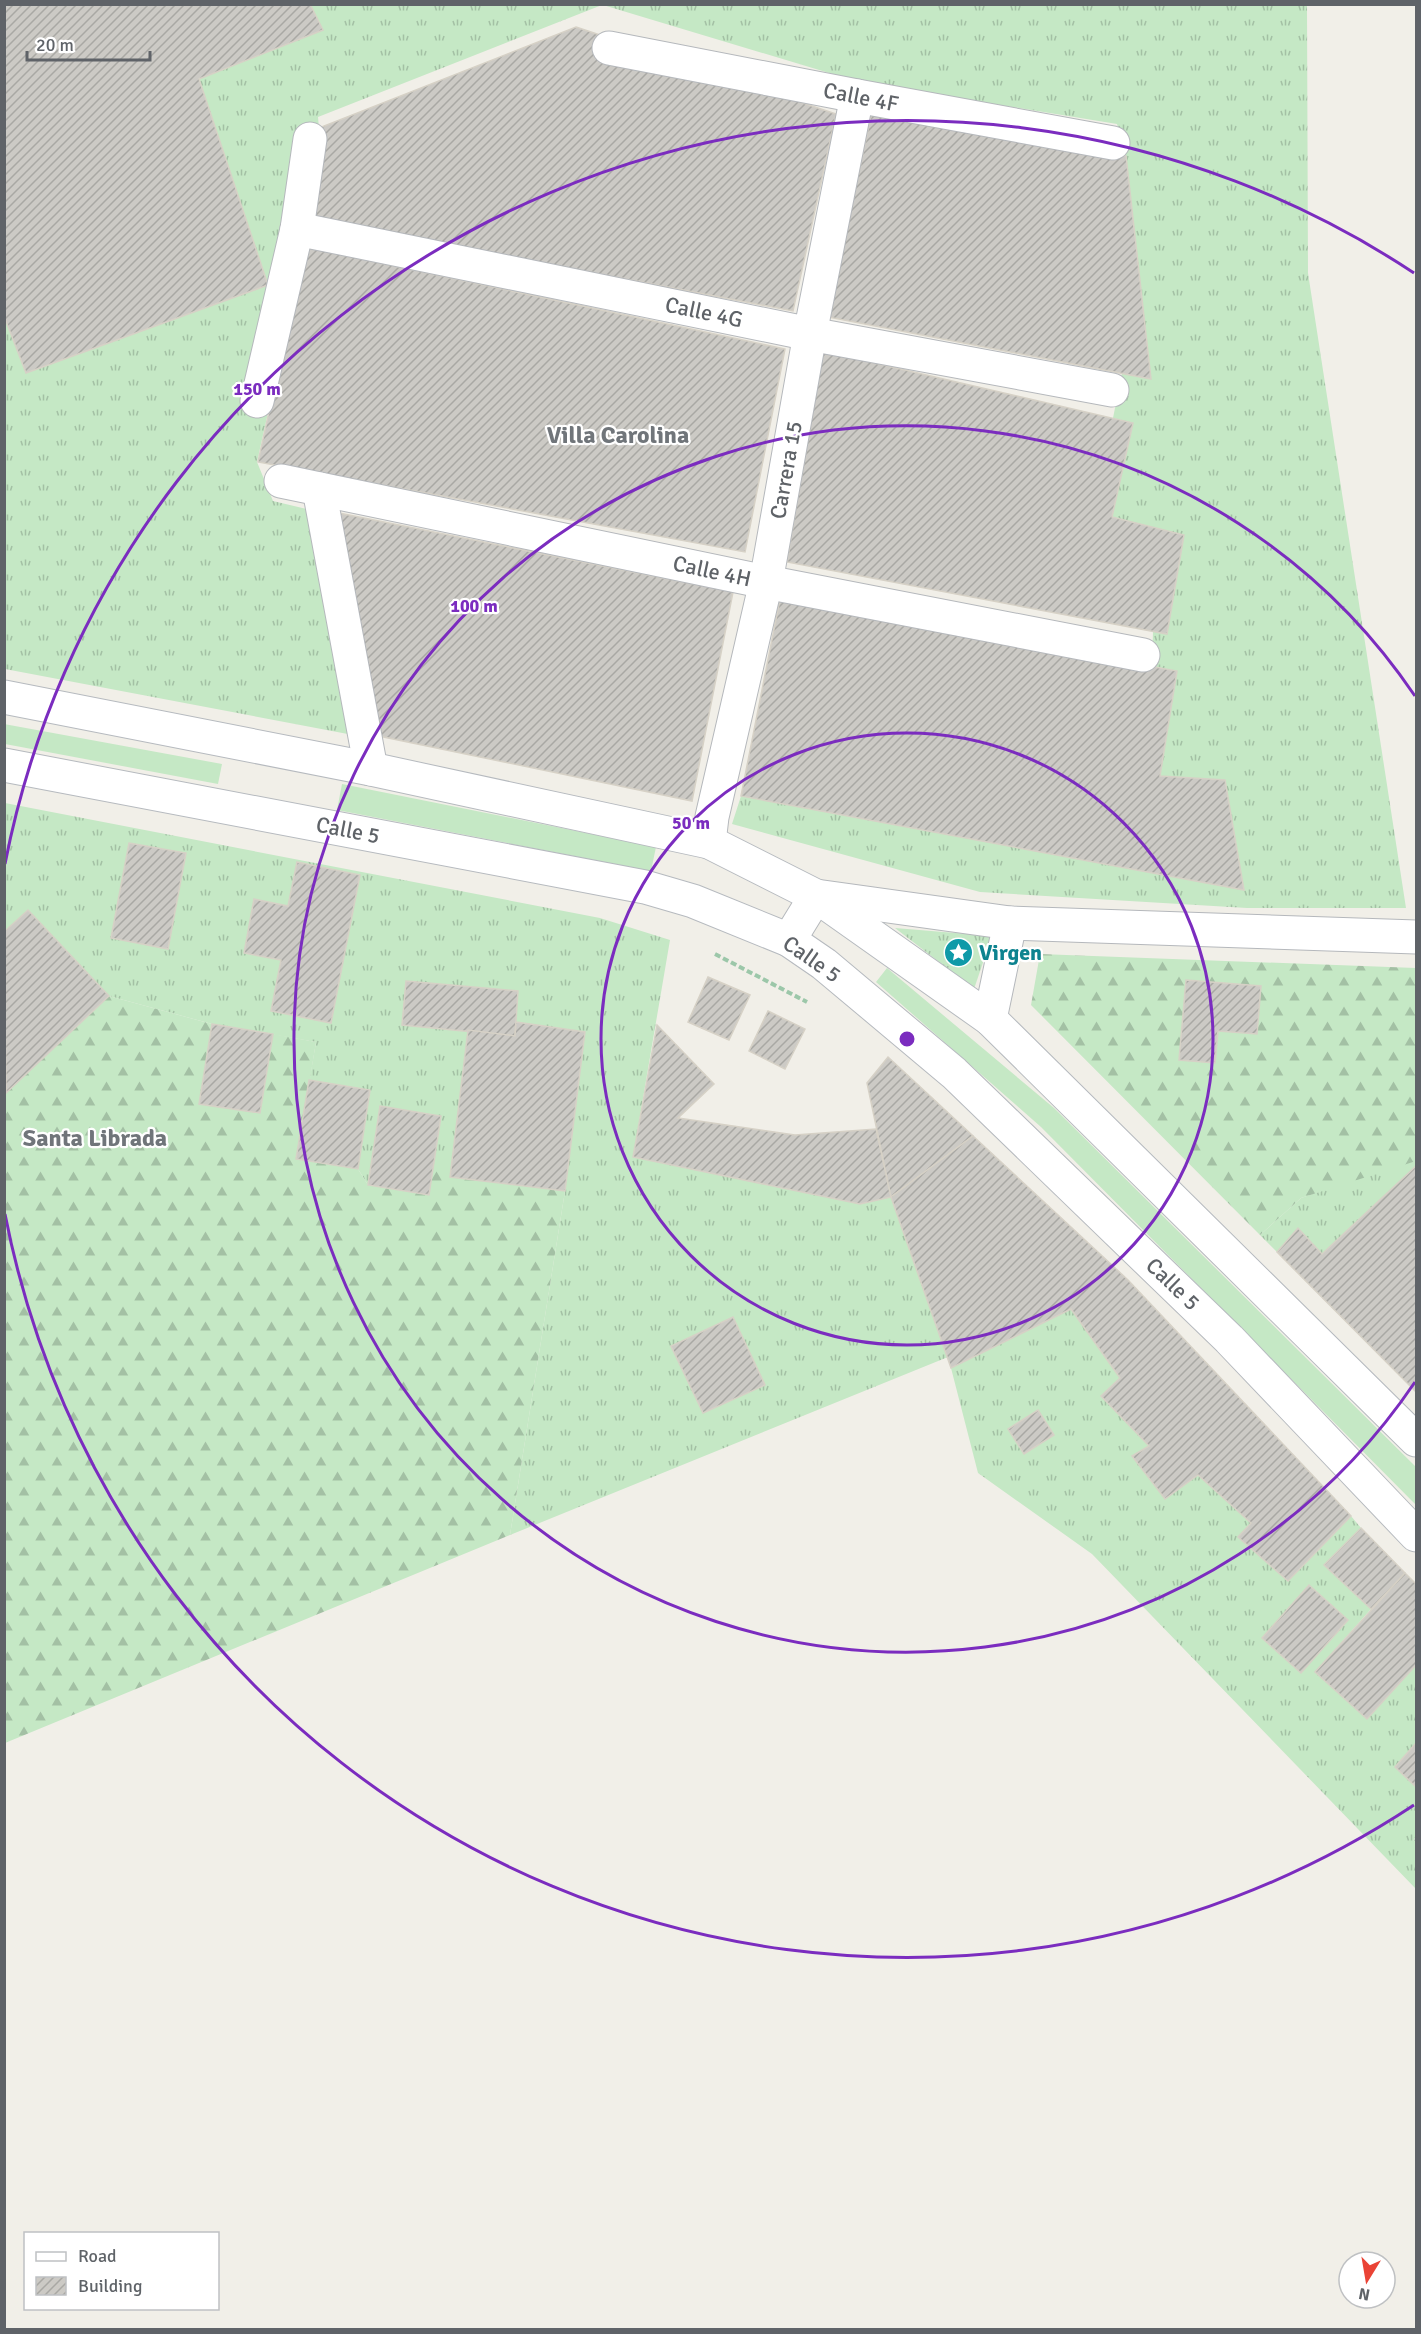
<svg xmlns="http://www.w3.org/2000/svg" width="1421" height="2334" font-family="Signika,sans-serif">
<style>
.grass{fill:url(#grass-tufts)}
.forest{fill:url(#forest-firs)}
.garden{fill:#c5e8c5}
.building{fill:url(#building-hatch);stroke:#d6d1c6;stroke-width:1.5}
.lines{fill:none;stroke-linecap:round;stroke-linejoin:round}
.minor-casing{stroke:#b5b8bc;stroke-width:35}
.secondary-casing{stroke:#b6babf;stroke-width:35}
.path{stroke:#9cc7a9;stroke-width:4;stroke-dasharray:6 3;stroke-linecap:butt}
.minor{stroke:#fff;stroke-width:33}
.secondary{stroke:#fff;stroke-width:33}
.ring{fill:none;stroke:#7b2cbf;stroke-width:3}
.labels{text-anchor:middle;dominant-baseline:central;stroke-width:4.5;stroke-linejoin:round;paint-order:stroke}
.street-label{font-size:22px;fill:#5f6368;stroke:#fff}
.culture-label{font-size:22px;font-weight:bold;fill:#0d838f;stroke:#fff;text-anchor:start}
.neighbourhood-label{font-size:24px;font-weight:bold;fill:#70757a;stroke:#fff}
.centre{fill:#7b2cbf;stroke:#fff;stroke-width:3}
.ring-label{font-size:18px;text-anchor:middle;font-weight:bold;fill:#7b2cbf;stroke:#fff;stroke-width:4.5;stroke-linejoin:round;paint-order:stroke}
</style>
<defs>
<pattern id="grass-tufts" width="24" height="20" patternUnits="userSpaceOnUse" patternTransform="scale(1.5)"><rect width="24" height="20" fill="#c5e8c5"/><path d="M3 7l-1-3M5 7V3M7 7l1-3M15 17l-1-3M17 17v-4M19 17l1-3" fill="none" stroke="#a3c0a4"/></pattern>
<pattern id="forest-firs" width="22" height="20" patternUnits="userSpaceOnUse" patternTransform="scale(1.5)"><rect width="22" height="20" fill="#c5e8c5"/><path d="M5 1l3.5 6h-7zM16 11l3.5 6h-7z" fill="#a3c0a4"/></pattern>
<pattern id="building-hatch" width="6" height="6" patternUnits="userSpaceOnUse" patternTransform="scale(1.5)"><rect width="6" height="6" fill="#cccac5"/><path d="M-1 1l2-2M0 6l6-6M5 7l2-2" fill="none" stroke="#a9a8a4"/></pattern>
</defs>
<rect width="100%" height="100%" fill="#f1efe8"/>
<!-- grass -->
<g class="grass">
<path d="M310,5H602L318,117L319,128L305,247L257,462L273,501L336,516L353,735L5,669L4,316L26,373L267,285L224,154L196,78Z"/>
<path d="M603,5H1307L1308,273L1406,908H1247L980,892L732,824L741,796L1243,889L1225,780L1160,776L1177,671L1152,666L1153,631L1167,633L1183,536L1112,517L1133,423L1113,418L1122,373L1151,378L1126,156L1117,124L859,82Z"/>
<path d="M5,803L600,918L670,940L633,1157L891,1197L948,1357L510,1535L565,1191L450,1177L433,1171L429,1195L368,1185L358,1169L296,1159L316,1042L212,1024L109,996L28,911L5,932Z"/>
<path d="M895,928L992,936L974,989Z"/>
<path d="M1416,1158V1166L1322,1254L1298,1228L1277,1252L1260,1235L1301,1198Z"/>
<path d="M1071,1309L1120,1378L1101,1396L1149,1446L1132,1456L1165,1499L1198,1475L1251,1523L1239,1538L1288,1581L1351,1516L1361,1528L1324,1565L1371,1609L1315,1672L1367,1718L1416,1665V1743L1395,1767L1416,1787V1836L1413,1841L1416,1838V1889L1092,1554L978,1473L951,1368Z"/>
</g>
<!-- forest -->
<g class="forest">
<path d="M1040,954L1416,968V1161L1301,1198L1260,1235L1031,1005Z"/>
<path d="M109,996L212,1024L200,1104L260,1113L273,1034L316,1042L297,1159L358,1169L368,1185L428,1195L433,1170L457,1177L565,1191L510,1535L5,1743L4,1092L6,1093Z"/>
</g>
<!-- garden -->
<g class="garden">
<path d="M4,724L222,764L218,784L5,744Z"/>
<path d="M342,784L656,847L651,871L337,810Z"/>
<path d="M887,968L1054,1108L1416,1467V1505L1041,1127L876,982Z"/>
</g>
<!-- building -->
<g class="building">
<path d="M4,4H310L323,30L199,79L268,285L26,373L4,316Z"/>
<path d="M576,27L836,114L793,311L309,218L319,128Z"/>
<path d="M872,111L1126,156L1151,379L828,317Z"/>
<path d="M305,247L785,349L745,552L258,462Z"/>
<path d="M823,351L1133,423L1112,517L1184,535L1167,634L787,562Z"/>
<path d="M334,512L733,592L692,801L379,736Z"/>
<path d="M780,599L1177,671L1160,776L1225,780L1244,890L741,796Z"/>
<path d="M129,843L186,853L168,949L111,938Z"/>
<path d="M297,862L360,875L331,1023L271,1011L281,960L244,953L254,899L288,906Z"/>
<path d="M28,910L109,996L6,1093L4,932Z"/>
<path d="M708,977L750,995L729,1040L688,1022Z"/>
<path d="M1186,980L1261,986L1257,1034L1218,1031L1215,1063L1179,1060Z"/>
<path d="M406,981L518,991L515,1036L402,1025Z"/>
<path d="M768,1011L805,1029L785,1069L749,1051Z"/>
<path d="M516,1022L585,1032L565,1191L450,1177L468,1030L515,1036Z"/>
<path d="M212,1024L273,1034L260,1113L199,1104Z"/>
<path d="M657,1025L714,1084L678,1118L795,1135L876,1129L891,1197L860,1204L633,1157Z"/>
<path d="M888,1057L973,1136L891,1197L867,1083Z"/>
<path d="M309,1080L370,1090L358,1169L296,1159Z"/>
<path d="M380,1106L441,1116L429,1195L368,1185Z"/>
<path d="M973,1136L1128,1280L1351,1516L1288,1581L1238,1537L1251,1523L1198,1475L1165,1499L1132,1456L1149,1446L1101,1396L1120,1378L1071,1309L951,1368L891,1197Z"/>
<path d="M1416,1166V1392L1277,1252L1298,1228L1322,1254Z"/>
<path d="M733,1317L765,1385L703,1413L671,1346Z"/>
<path d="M1038,1410L1054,1435L1024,1454L1008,1429Z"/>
<path d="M1361,1528L1405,1573L1371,1609L1324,1565Z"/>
<path d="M1405,1573L1416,1584V1665L1367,1719L1315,1672Z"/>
<path d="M1309,1585L1348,1620L1301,1673L1262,1638Z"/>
<path d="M1416,1743V1787L1395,1767Z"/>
</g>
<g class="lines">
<defs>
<g id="minor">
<path d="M609,48L857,96L1113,143"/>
<path d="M297,229L810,334L1112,390"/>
<path d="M257,401L297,229L310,139"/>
<path d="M281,481L766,582L1143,655"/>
<path d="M319,489L371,769"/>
<path d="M709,842L712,817L766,582L810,334L857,96"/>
<path d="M789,940L816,896L1010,923L1416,937"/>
<path d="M990,1019L1010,923"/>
</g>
<g id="secondary">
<path d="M4,697L371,769L709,842L816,896L990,1019L1416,1440"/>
<path d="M4,765L645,887L693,901L789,940L824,964L954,1073L1229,1339L1416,1535"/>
</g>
</defs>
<!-- minor casing -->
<use href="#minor" class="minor-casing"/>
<!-- secondary casing -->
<use href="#secondary" class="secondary-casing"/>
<!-- path -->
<path class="path" d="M715,954L807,1002"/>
<!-- minor -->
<use href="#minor" class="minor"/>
<!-- secondary -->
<use href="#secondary" class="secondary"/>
</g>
<!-- distance rings -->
<g class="ring">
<circle cx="907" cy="1039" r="306"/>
<path d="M1415 1382A613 613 0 1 1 1415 696"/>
<path d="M1414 1805A919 919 0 0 1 5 1214M5 864A919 919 0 0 1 1414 273"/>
</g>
<!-- icons -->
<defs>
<symbol id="sight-disc" viewBox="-11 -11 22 22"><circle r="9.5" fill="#0f9aa8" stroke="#fff"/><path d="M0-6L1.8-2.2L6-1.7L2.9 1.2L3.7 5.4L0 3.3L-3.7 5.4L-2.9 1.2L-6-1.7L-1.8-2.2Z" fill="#fff"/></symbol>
</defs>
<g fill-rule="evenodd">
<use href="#sight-disc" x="942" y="936" width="33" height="33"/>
</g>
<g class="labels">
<!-- street labels -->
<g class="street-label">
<text transform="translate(861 97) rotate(11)">Calle 4F</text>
<text transform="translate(704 312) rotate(12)">Calle 4G</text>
<text transform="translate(786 470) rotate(-80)">Carrera 15</text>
<text transform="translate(712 571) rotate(12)">Calle 4H</text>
<text transform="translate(348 830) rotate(11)">Calle 5</text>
<text transform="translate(812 959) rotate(35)">Calle 5</text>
<text transform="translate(1173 1284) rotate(44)">Calle 5</text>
</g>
<!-- culture labels -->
<g class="culture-label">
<text x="979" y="952">Virgen</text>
</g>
<!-- neighbourhood labels -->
<g class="neighbourhood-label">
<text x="618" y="435">Villa Carolina</text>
<text x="95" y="1138">Santa Librada</text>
</g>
</g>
<circle cx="907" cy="1039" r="9" class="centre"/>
<g class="ring-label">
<text x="257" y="395">150 m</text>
<text x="474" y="612">100 m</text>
<text x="691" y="829">50 m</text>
</g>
<!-- border -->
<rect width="1421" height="2334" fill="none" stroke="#5f6368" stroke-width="12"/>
<!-- legend -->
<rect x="24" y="2232" width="195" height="78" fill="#ffffff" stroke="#bfc1c3" stroke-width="1.5"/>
<rect x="36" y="2252" width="30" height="9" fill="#ffffff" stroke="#bfc1c3" stroke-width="1.5"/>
<text x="78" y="2262" font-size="18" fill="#5f6368">Road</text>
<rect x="36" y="2277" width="30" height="18" fill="url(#building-hatch)" stroke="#bfc1c3" stroke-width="1.5"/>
<text x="78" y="2292" font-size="18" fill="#5f6368">Building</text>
<!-- north arrow -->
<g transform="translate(1367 2280) rotate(191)"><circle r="28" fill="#ffffff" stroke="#bfc1c3" stroke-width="1.5"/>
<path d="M0-4.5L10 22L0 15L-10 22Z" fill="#ea4335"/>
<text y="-9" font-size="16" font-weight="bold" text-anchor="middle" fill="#5f6368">N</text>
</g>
<!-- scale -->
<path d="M27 51v9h123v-9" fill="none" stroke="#5f6368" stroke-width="3"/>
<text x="36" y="51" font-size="18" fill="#5f6368" stroke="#ffffff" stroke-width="4.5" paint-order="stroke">20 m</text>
</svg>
